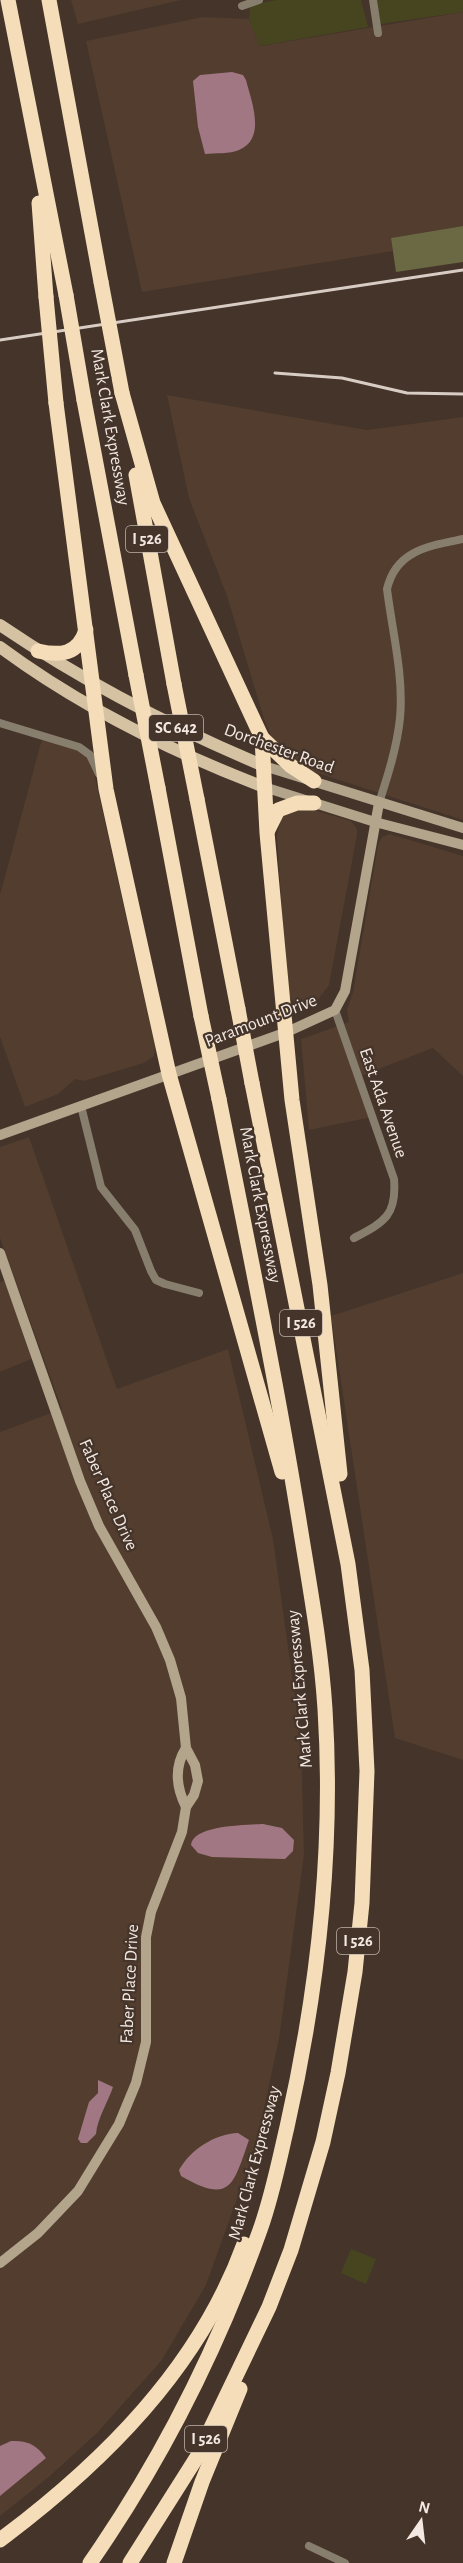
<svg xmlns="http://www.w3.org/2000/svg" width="463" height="2563" font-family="'Alegreya Sans',sans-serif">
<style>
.built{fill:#523d2f}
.green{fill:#464520}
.forest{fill:#6a6943}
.water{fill:#a27784}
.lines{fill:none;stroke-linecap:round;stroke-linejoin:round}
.street{stroke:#877e6e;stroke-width:8}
.secondary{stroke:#b3a48c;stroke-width:10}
.primary{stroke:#d5c2a3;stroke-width:12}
.highway{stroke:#f4ddb8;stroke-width:15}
.rail{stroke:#d8cdc5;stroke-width:3}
.highway-bridge{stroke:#f4ddb8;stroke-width:15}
.labels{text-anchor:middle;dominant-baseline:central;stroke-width:4.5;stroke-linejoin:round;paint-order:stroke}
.shield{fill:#44342a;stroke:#beb3ab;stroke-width:1.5}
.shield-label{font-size:16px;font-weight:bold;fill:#f3e9e2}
.street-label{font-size:18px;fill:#f3e9e2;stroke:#44342a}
</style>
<rect width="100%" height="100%" fill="#44342a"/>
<!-- built -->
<g class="built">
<path d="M71,0H181L78,24Z"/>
<path d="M463,12V226L391,238L393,251L142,292L86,41L203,17L249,19L261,46Z"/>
<path d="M167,395L367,430L463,417V820L311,771L278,752L264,719L227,596L189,498Z"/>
<path d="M43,735L90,755L155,1047L154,1056L144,1063L84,1081L75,1079L58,1094L25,1107L0,1037V895Z"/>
<path d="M307,808L351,821L357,829V835L329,985L317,1001L299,1007L289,997L287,990L277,836L282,815Z"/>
<path d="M390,834L463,856V1076L433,1048L358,1077L372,1117L309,1130L301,1039L349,1022L347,1010L353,992L378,845L382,837Z"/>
<path d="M29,1137L117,1389L228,1349L273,1539L301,1740L304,1855L279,2039L256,2146L206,2285L162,2360L98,2432L50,2476L0,2516V1432L62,1409L0,1238V1147Z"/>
<path d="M463,1273V1760L395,1738L331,1316Z"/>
<path d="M9,1279L36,1357L0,1372V1282Z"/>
</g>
<!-- green -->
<g class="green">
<path d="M277,0H361L368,27L260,46L249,19L250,5Z"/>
<path d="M377,0H463V12L380,24Z"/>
<path d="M351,2249L376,2259L366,2284L341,2273Z"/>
</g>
<!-- forest -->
<path class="forest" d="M463,226V262L396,272L391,238Z"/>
<!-- water -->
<g class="water">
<path d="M232,72L243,75L246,80C251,100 267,139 239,150C230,154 215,153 205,154L198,127L193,81L200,75Z"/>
<path d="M263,1824L282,1828L294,1840L293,1851L285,1859L212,1857L198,1853L191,1845C193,1825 247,1825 263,1824Z"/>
<path d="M98,2080L113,2087C108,2102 97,2119 96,2134L87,2143H81L78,2139L89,2102L98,2093Z"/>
<path d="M238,2133L249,2140C233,2185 231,2205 181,2176L179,2170C191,2149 215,2134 238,2133Z"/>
<path d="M11,2441C27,2440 37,2445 46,2458L0,2496V2446Z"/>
</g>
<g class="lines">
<!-- street -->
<g class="street">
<path d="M373,0L378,33"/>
<path d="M242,6L259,0"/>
<path d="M0,723L79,747L90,755L99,774"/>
<path d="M379,803C388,775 397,747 400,718C404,676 392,630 387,589C396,550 429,546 463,539"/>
<path d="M335,1010L394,1179C397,1216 384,1222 354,1238"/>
<path d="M81,1106L101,1187L135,1230L151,1271L156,1280L165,1284L199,1293"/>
<path d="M309,2546L345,2563"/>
</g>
<!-- secondary -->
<g class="secondary">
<path d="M264,766L463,828"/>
<path d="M264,787L375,822L463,845"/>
<path d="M0,1135L287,1032L335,1010L345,991L379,803"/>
<path d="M0,1253L80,1481L99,1526L156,1627L170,1660L181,1698L186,1748L195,1765L198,1781L194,1795L186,1807L182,1832L151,1912L146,1937V2042L136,2083L119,2124L78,2191L38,2233L0,2263"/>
<path d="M186,1807C176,1787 174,1767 186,1748"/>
</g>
<!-- primary -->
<g class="primary">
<path d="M0,625C84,682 171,727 264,766"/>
<path d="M0,647C81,707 170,751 264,787"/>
</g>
<!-- highway -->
<g class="highway">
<path d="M8,0L66,295"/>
<path d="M49,0L101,282"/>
<path d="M39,203L46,297"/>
<path d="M122,393L153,503L262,738L267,833L292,1100L320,1285L340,1474"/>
<path d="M84,400L136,675"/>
<path d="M56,403L106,789L169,1074L282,1472"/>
<path d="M136,475L174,684"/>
<path d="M38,651C60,656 78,655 86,630"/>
<path d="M262,738L291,766L314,781"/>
<path d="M158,788L201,1016"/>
<path d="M197,799L238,1009"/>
<path d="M268,830L278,810L297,803H314"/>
<path d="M0,2540C103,2463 199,2368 244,2244"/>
<path d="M90,2563C161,2461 218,2348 260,2230C272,2197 279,2161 287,2127C318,1990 334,1850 325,1709C321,1646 309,1583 299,1520C276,1379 247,1239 219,1099"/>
<path d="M130,2563L197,2457L269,2307L291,2250L323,2142L338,2073L355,1972L362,1903L367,1771L362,1670L348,1564L252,1083"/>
<path d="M174,2563L202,2482L240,2389"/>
</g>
<!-- rail -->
<g class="rail">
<path d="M0,340L463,270"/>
<path d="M275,373L342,378L407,393L463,394"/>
</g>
<!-- highway-bridge -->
<g class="highway-bridge">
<path d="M101,282L122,393"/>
<path d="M66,295L84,400"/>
<path d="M46,297L56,403"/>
<path d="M136,675L158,788"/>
<path d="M174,684L197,799"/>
<path d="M238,1009L252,1083"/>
<path d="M201,1016L219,1099"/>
</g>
</g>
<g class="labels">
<!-- shield labels -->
<g class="shield">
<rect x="126" y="526" width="42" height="26" rx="4.5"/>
<rect x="149" y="715" width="54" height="26" rx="4.5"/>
<rect x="280" y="1310" width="42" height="26" rx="4.5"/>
<rect x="337" y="1928" width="42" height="26" rx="4.5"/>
<rect x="185" y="2426" width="42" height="26" rx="4.5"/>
</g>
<g class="shield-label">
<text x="147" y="539">I 526</text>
<text x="176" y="728">SC 642</text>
<text x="301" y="1323">I 526</text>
<text x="358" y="1941">I 526</text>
<text x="206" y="2439">I 526</text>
</g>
<!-- street labels -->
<g class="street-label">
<text transform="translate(110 427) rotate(80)">Mark Clark Expressway</text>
<text transform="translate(279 749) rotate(20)">Dorchester Road</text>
<text transform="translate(261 1021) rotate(-21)">Paramount Drive</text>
<text transform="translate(383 1103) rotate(71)">East Ada Avenue</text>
<text transform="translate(260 1205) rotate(79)">Mark Clark Expressway</text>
<text transform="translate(108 1495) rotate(66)">Faber Place Drive</text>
<text transform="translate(300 1689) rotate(-95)">Mark Clark Expressway</text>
<text transform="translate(130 1984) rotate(-87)">Faber Place Drive</text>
<text transform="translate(255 2163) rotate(-75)">Mark Clark Expressway</text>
</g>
</g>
<!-- north arrow -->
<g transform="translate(421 2521) rotate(14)" stroke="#44342a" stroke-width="4.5" paint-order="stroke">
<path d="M0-4.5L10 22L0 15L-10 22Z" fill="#f3e9e2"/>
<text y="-9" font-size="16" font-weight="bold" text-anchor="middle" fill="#f3e9e2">N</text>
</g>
</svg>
